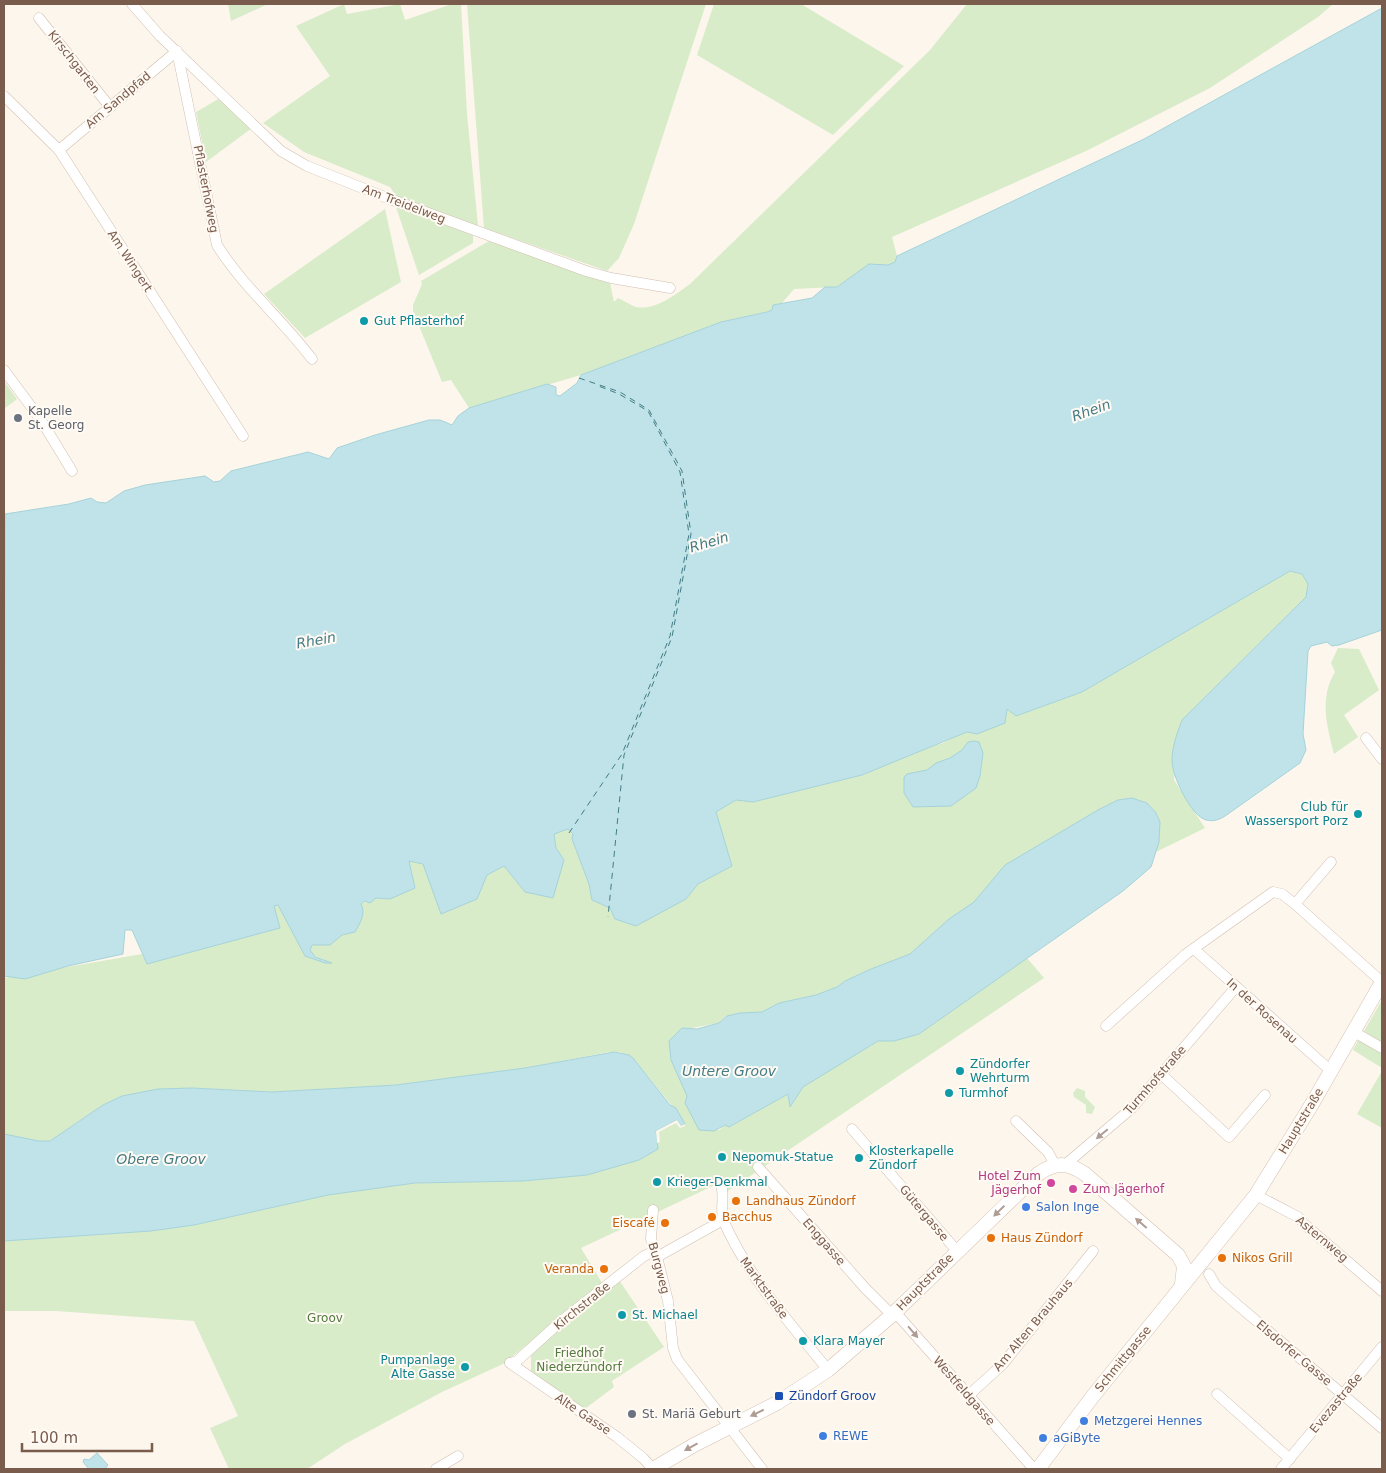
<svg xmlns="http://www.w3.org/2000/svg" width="1386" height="1473" font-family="'DejaVu Sans',sans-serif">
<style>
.green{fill:#d8ecc9}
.water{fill:#bfe3e8;stroke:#a5d3da}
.pier{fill:#fdf6ec}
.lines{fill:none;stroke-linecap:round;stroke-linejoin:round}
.ferry{stroke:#437c86;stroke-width:1;stroke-dasharray:6 5;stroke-linecap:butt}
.minor-casing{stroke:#d1beb0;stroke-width:11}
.secondary-casing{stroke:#d6c0b0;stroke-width:15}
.minor{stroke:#fff;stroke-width:10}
.secondary{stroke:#fff;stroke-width:14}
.oneway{fill:#af9d94}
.culture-dot{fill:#0f9aa8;stroke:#fffaf3;stroke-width:2}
.worship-dot{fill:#6b7280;stroke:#fffaf3;stroke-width:2}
.hotel-dot{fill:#d1479c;stroke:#fffaf3;stroke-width:2}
.food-dot{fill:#e8710a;stroke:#fffaf3;stroke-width:2}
.shop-dot{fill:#3f7fe0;stroke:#fffaf3;stroke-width:2}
.transit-dot{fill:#1a4fb4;stroke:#fffaf3;stroke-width:2}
.labels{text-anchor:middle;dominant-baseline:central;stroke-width:4;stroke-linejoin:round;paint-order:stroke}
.street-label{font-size:12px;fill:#7a5c4d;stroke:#fffaf3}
.culture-label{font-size:12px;fill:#0d838f;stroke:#fffaf3;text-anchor:start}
.worship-label{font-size:12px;fill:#5b616d;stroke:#fffaf3;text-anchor:start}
.hotel-label{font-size:12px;fill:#b23c85;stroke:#fffaf3;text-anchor:end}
.food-label{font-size:12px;fill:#c56008;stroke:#fffaf3;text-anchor:start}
.shop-label{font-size:12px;fill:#366cbe;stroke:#fffaf3;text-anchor:start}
.park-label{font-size:12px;fill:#537a41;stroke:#fffaf3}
.transit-label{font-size:12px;fill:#164399;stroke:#fffaf3;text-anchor:start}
.water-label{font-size:14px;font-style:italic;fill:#437c86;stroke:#fffaf3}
</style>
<rect width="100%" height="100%" fill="#fdf6ec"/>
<!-- green -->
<g class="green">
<path d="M228,4H268L231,21Z"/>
<path d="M344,4L347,14L400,4L405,20L452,4H461L467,114L478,226L396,196L390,187L304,152L263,123L330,76L296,26Z"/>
<path d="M467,4H706L634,224L619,258L607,271L484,228Z"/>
<path d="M714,4H801L904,66L833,135L697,55Z"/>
<path d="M967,4H1333L1318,17L1210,88L1086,151L892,237L897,256L895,262L888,265H869L836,287L794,289L782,303L773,305L772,310L767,312L721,322L581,375L469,408L451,380L442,382L413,311V305L422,284L421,281L489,241L610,283L614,302L618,298C623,300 630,305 636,307C655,311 676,294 690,284L930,50Z"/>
<path d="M220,98L252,128L206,162L196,112Z"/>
<path d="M396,207L473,235V243L419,275Z"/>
<path d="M385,209L401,282L305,338L264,294Z"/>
<path d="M4,381L17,399L4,409Z"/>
<path d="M1290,571L1302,574L1308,584L1306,597L1182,720L1174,780L1205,828L1156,852L1157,847L1147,803L1137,799L1005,865L974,903L949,919L910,954L871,969L845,981L837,987L816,995L779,1003L762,1012L740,1013L725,1017L719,1023L692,1028L687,1100L700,1129L719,1130L725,1125L729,1127L788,1094L791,1106L803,1087L820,1076L879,1041H894L919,1034L1027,958L1044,978L722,1195L717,1184L581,1248L602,1283L503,1364L442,1392L345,1444L307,1469H229L210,1428L238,1416L194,1321L56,1311H4V1241L151,1231L194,1225L328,1195L415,1183L523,1181L587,1175L656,1131L673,1107L633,1058L619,1052H609L525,1068L396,1085L272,1092L192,1088L158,1089L122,1096L103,1105L50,1141H39L4,1134V978L142,954L147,964L279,928L273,906L278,904L305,956L330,963L314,956L310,950L312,945H330L342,935L355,932L361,904L376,898L391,899L409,860L423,864L477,899L487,875L504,866L525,892L564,860L556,848L554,834L568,829L573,834L572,839L589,884L592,899L610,908L662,911L686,899L698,884L709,877L716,812L736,800L753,802L862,775L919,750L943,743L1007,709L1016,716L1082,692Z"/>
<path d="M1338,648L1359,649L1379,690L1344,715L1358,737L1334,754C1327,726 1319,698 1335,672L1331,663Z"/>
<path d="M1382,1000V1043L1364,1031Z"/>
<path d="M1359,1039L1382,1053V1068L1353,1050Z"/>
<path d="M1382,1071V1128L1357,1114Z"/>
<path d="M1077,1088L1085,1091V1097L1095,1107L1092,1114L1086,1113V1105L1074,1097L1073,1093Z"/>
<path d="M619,1280L664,1347L612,1381L614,1387L582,1411L531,1375V1351Z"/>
</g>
<!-- water -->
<g class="water">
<path d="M1382,8V630L1339,645L1332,646L1327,642L1311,646L1308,651L1303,734L1306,750L1300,763L1228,814C1221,819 1215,822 1206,820C1191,816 1172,776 1172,761C1172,746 1177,734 1182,720L1306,597L1308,584L1302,574L1290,571L1082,692L1016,716L1007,709L1005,723L977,734L967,732L862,775L753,802L736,800L716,812L732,866L698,884L686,899L636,926L615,919L610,908L592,900L589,884L572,839L573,834L568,829L554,834L556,848L564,860L553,898L525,892L504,866L487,875L477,899L441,914L423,864L409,861L415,888L390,899L376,898L370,903L365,901L361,904C366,914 360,923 355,932L342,935L330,945H312L310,950L315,957L332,963H325L305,956L278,905L274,906L280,928L147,964L132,930H125L123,954L68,966L25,979L4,976L5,514L69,504L91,498L97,502L106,503L124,491L145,485L205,476L214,482L220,481L231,471L308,452L329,459L337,448L375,435L429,420H440L452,425L458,416L469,408L547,384L556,387V395L560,396L577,383L581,375L721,322L767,312L772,310L773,305L812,298L825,287H837L869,264L888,265L895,262L897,256L1144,139Z"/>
<path d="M974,741L979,742L983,753L980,776L976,788L951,806L913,807L904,793V777L907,774L927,770L936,763L950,758L962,750L968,742Z"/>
<path d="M1132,798L1147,803L1156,813L1160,822L1159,842L1151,867L1123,891L919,1034L894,1041H878L803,1087L790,1107L788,1094L729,1127L725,1125L714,1131L699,1130L685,1103L687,1096L671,1060L669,1041L682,1028L697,1029L719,1023L727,1016L740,1013L762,1012L779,1003L816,995L837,987L845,981L871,969L910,954L949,919L974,902L1005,865L1098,810L1118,800Z"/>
<path d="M614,1052L629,1055L633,1058L670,1105L676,1108L685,1124L681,1126L677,1120L656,1131L658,1149L639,1160L587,1175L523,1181L415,1183L328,1195L194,1225L151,1231L4,1241V1134L39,1141H50L103,1105L122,1096L158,1089L192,1088L272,1092L396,1085L525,1068Z"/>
<path d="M97,1453L108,1465L105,1469H89L83,1462L84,1459L89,1460Z"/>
</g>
<!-- pier -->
<path class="pier" d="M677,1120L681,1126L685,1124V1126L680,1128L676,1123L659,1132L660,1142L657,1143L656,1131Z"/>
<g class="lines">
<!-- ferry -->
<g class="ferry">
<path d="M579,378L620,392L649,410L682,471L691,534L672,637L624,755L608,917"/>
<path d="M569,833L622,754L670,636L689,534L680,472L648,411L619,394L596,385"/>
</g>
<defs>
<g id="minor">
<path d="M132,4L160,36L281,151L307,166L390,199L586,271L611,278L670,288"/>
<path d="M39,18L110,107"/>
<path d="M177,51L217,245C243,287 282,319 312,359"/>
<path d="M4,96L59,150L243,436"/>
<path d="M59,150L177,51"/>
<path d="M4,370L41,420L72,471"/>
<path d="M1366,738L1382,759"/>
<path d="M1295,904L1331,862"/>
<path d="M1194,949L1331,1071"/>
<path d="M1106,1026L1186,954L1273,892L1282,894L1295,904L1382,982"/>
<path d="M1354,1032L1382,1048"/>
<path d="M1161,1074L1229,1137L1265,1095"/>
<path d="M1016,1121L1048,1152L1055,1165"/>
<path d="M852,1129L957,1251"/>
<path d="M1066,1164L1132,1108L1236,987"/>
<path d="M758,1167L865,1288L892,1315"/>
<path d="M720,1181C726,1195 719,1210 724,1222C749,1278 790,1323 828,1370"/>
<path d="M1256,1195L1298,1217L1305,1225L1382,1291"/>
<path d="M653,1210L651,1239L657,1257L668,1301L673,1348L677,1359L762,1469"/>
<path d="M657,1257L723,1220"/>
<path d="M1209,1274L1216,1286L1233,1301L1382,1428"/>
<path d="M895,1312L1034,1469"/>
<path d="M510,1363L517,1361L560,1322L644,1256L655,1251"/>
<path d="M510,1363L617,1437L643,1458L653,1469"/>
<path d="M1217,1394L1290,1459"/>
<path d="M969,1395L1003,1364L1093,1251"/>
<path d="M436,1469L458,1456"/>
<path d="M1281,1469L1382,1347"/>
</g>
<g id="secondary">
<path d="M653,1469L694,1445L777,1403L828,1370L892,1315L1038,1174C1055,1162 1068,1162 1085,1174L1178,1255L1184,1266L1182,1284"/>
<path d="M1038,1469L1093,1396L1256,1195L1312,1104L1382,982"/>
</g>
</defs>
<!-- minor casing -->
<use href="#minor" class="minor-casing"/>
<!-- secondary casing -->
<use href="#secondary" class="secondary-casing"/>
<!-- minor -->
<use href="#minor" class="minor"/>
<!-- secondary -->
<use href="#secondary" class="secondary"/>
</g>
<!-- one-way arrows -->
<defs><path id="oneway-solid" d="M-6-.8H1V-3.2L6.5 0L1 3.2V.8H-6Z" transform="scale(1.25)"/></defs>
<g class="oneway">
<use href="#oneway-solid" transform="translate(1102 1134) rotate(140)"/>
<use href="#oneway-solid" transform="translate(999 1211) rotate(136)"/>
<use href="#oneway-solid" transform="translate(1141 1223) rotate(-139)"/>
<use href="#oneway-solid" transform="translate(913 1332) rotate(49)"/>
<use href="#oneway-solid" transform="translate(757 1413) rotate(154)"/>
<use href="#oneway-solid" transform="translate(691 1447) rotate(151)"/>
</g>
<!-- markers -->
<g class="culture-dot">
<circle cx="364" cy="321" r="5"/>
<circle cx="1358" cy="814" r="5"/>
<circle cx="960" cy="1071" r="5"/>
<circle cx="949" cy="1093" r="5"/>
<circle cx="722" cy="1157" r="5"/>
<circle cx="859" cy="1158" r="5"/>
<circle cx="657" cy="1182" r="5"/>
<circle cx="622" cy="1315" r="5"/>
<circle cx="803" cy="1341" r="5"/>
<circle cx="465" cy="1367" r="5"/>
</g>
<g class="worship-dot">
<circle cx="18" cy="418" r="5"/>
<circle cx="632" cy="1414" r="5"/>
</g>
<g class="hotel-dot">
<circle cx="1051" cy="1183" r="5"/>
<circle cx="1073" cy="1189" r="5"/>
</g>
<g class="food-dot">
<circle cx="736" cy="1201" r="5"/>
<circle cx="712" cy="1217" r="5"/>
<circle cx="665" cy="1223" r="5"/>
<circle cx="991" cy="1238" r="5"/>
<circle cx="1222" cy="1258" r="5"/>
<circle cx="604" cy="1269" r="5"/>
</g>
<g class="shop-dot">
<circle cx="1026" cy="1207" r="5"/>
<circle cx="1084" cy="1421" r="5"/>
<circle cx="823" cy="1436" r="5"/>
<circle cx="1043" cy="1438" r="5"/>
</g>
<rect class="transit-dot" x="774" y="1391" width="10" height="10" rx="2.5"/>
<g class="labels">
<!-- street labels -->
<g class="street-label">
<text transform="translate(74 62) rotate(52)">Kirschgarten</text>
<text transform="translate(118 100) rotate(-40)">Am Sandpfad</text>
<text transform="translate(206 189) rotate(79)">Pflasterhofweg</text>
<text transform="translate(404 204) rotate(21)">Am Treidelweg</text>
<text transform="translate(130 261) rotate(57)">Am Wingert</text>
<text transform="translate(1262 1011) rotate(42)">In der Rosenau</text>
<text transform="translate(1155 1080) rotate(-49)">Turmhofstraße</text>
<text transform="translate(1301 1121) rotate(-59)">Hauptstraße</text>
<text transform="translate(924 1213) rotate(50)">Gütergasse</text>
<text transform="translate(1322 1239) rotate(40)">Asternweg</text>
<text transform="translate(824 1242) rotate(49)">Enggasse</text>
<text transform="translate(659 1268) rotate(75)">Burgweg</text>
<text transform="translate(925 1282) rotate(-45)">Hauptstraße</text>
<text transform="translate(764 1288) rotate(54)">Marktstraße</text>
<text transform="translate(582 1306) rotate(-39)">Kirchstraße</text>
<text transform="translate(1033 1325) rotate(-50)">Am Alten Brauhaus</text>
<text transform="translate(1294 1353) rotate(40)">Elsdorfer Gasse</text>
<text transform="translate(1123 1359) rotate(-51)">Schmittgasse</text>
<text transform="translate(964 1391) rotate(49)">Westfeldgasse</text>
<text transform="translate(1336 1403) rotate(-50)">Evezastraße</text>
<text transform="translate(583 1414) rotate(34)">Alte Gasse</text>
</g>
<!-- culture labels -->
<g class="culture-label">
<text x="374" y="321">Gut Pflasterhof</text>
<text x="1348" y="807" text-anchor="end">Club für<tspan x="1348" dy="14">Wassersport Porz</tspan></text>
<text x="970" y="1064">Zündorfer<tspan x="970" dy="14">Wehrturm</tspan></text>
<text x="959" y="1093">Turmhof</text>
<text x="869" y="1151">Klosterkapelle<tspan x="869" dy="14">Zündorf</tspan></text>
<text x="732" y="1157">Nepomuk-Statue</text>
<text x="667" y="1182">Krieger-Denkmal</text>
<text x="632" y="1315">St. Michael</text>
<text x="813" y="1341">Klara Mayer</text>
<text x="455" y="1360" text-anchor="end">Pumpanlage<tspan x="455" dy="14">Alte Gasse</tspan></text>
</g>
<!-- worship labels -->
<g class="worship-label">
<text x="28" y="411">Kapelle<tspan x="28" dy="14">St. Georg</tspan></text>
<text x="642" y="1414">St. Mariä Geburt</text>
</g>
<!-- hotel labels -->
<g class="hotel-label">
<text x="1041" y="1176">Hotel Zum<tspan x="1041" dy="14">Jägerhof</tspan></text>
<text x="1083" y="1189" text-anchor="start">Zum Jägerhof</text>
</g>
<!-- food labels -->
<g class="food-label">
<text x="746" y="1201">Landhaus Zündorf</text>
<text x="722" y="1217">Bacchus</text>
<text x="655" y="1223" text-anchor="end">Eiscafé</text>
<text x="1001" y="1238">Haus Zündorf</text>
<text x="1232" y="1258">Nikos Grill</text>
<text x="594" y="1269" text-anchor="end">Veranda</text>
</g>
<!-- shop labels -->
<g class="shop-label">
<text x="1036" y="1207">Salon Inge</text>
<text x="1094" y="1421">Metzgerei Hennes</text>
<text x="833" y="1436">REWE</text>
<text x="1053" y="1438">aGiByte</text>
</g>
<!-- park labels -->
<g class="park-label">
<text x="325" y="1318">Groov</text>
<text x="579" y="1353">Friedhof<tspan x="579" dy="14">Niederzündorf</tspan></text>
</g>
<!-- transit labels -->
<g class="transit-label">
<text x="789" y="1396">Zündorf Groov</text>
</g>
<!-- water labels -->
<g class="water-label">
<text transform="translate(1091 410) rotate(-20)">Rhein</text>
<text transform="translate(709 542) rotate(-17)">Rhein</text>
<text transform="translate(316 640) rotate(-10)">Rhein</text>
<text x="729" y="1071">Untere Groov</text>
<text x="161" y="1159">Obere Groov</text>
</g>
</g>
<!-- border -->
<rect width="1386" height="1473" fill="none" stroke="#7a5c4d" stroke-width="10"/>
<!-- scale -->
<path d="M22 1443v8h130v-8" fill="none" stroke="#7a5c4d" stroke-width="2.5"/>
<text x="30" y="1443" font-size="15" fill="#7a5c4d" stroke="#fffaf3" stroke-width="4" paint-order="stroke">100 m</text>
</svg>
